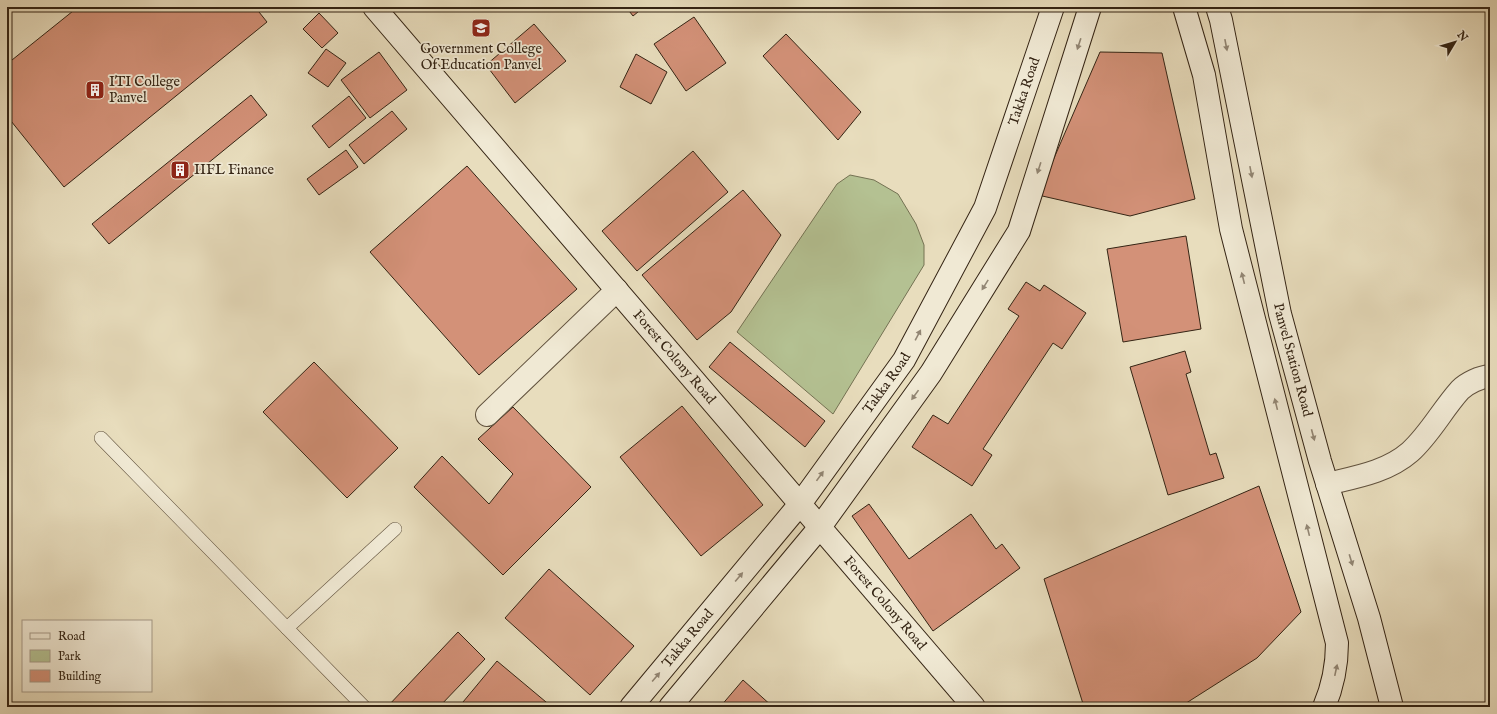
<svg xmlns="http://www.w3.org/2000/svg" width="1497" height="714" font-family="'IM FELL English',serif">
<style>
.green{fill:#b4c192;stroke:#747253}
.building{fill:#d39178;stroke:#342414}
.lines{fill:none;stroke-linecap:round;stroke-linejoin:round}
.lane-casing{stroke:#61523e;stroke-width:14}
.street-casing{stroke:#61523e;stroke-width:24}
.secondary-casing{stroke:#342414;stroke-width:24}
.lane{stroke:#f0e9d4;stroke-width:13}
.street{stroke:#f0e9d4;stroke-width:22}
.secondary{stroke:#f0e9d4;stroke-width:22}
.oneway{fill:#928674}
.labels{text-anchor:middle;dominant-baseline:central;stroke-width:3.5;stroke-linejoin:round;paint-order:stroke}
.poi-label{font-size:14px;fill:#342414;stroke:#f0e9d4;text-anchor:start}
.street-label{font-size:14px;fill:#342414;stroke:#f0e9d4}
</style>
<rect width="100%" height="100%" fill="#e8ddbd"/>
<filter id="stains"><feTurbulence type="fractalNoise" baseFrequency=".005" numOctaves="4"/><feColorMatrix values="0 0 0 0 .2 0 0 0 0 .09 0 0 0 0 .02 0 0 0 .5 -.17"/></filter>
<radialGradient id="worn" r=".72"><stop offset=".6" stop-color="#630" stop-opacity="0"/><stop offset="1" stop-color="#630" stop-opacity=".3"/></radialGradient>
<!-- green -->
<path class="green" d="M850,175L874,180L898,194L916,224L924,245V265L833,414L737,332L837,184Z"/>
<!-- building -->
<g class="building">
<path d="M78,7H255L267,22L64,187L7,116V64Z"/>
<path d="M626,7H644L633,16Z"/>
<path d="M319,13L338,33L322,48L303,29Z"/>
<path d="M694,17L726,63L686,91L654,44Z"/>
<path d="M534,24L566,61L515,103L486,65Z"/>
<path d="M786,34L861,112L838,140L763,56Z"/>
<path d="M326,49L346,63L328,87L308,73Z"/>
<path d="M379,52L407,90L370,118L341,80Z"/>
<path d="M1100,52L1162,53L1195,199L1130,216L1038,195Z"/>
<path d="M636,54L667,72L651,104L620,87Z"/>
<path d="M251,95L267,115L109,244L92,224Z"/>
<path d="M349,96L366,118L329,148L312,126Z"/>
<path d="M392,111L407,129L364,164L349,145Z"/>
<path d="M346,150L358,167L319,195L307,179Z"/>
<path d="M693,151L728,192L637,271L602,231Z"/>
<path d="M467,166L577,289L479,375L370,252Z"/>
<path d="M743,190L781,235L731,312L697,340L642,275Z"/>
<path d="M1186,236L1201,329L1123,342L1107,249Z"/>
<path d="M1026,282L1040,291L1044,285L1086,313L1062,349L1053,343L983,449L992,455L972,486L912,447L933,415L948,424L1019,316L1008,309Z"/>
<path d="M730,342L825,421L805,447L709,367Z"/>
<path d="M1185,351L1191,372L1186,374L1210,455L1216,453L1224,478L1168,495L1130,367Z"/>
<path d="M314,362L398,448L347,498L263,412Z"/>
<path d="M682,406L763,505L701,556L620,457Z"/>
<path d="M513,407L591,487L503,575L414,487L442,456L489,504L513,474L478,439Z"/>
<path d="M1259,486L1301,612L1257,658L1180,707H1084L1044,579Z"/>
<path d="M869,504L909,559L971,514L996,549L1002,544L1020,568L933,631L852,516Z"/>
<path d="M549,569L634,646L590,695L505,618Z"/>
<path d="M458,632L485,659L439,707H387Z"/>
<path d="M497,661L552,707H470L463,702Z"/>
<path d="M743,680L773,707H720Z"/>
</g>
<g class="lines">
<defs>
<g id="lane">
<path d="M101,438L364,707"/>
<path d="M287,628L395,529"/>
</g>
<g id="street">
<path d="M487,415L617,290"/>
<path d="M1327,484C1356,477 1387,472 1410,452C1430,434 1442,410 1460,390C1467,383 1480,377 1490,376"/>
</g>
<g id="secondary">
<path id="s1" d="M374,7L974,707"/>
<path d="M1184,7L1204,75L1231,229L1337,643C1337,666 1333,686 1324,707"/>
<path id="s2" d="M1217,7L1221,20L1280,314L1320,461L1369,618L1392,707"/>
<path id="s3" d="M631,707L800,504L904,360L985,208L1053,7"/>
<path d="M670,707L820,527L931,373L1019,231L1090,7"/>
</g>
</defs>
<!-- lane casing -->
<use href="#lane" class="lane-casing"/>
<!-- street casing -->
<use href="#street" class="street-casing"/>
<!-- secondary casing -->
<use href="#secondary" class="secondary-casing"/>
<!-- lane -->
<use href="#lane" class="lane"/>
<!-- street -->
<use href="#street" class="street"/>
<!-- secondary -->
<use href="#secondary" class="secondary"/>
</g>
<!-- one-way arrows -->
<defs><path id="oneway-solid" d="M-6-.8H1V-3.2L6.5 0L1 3.2V.8H-6Z"/></defs>
<g class="oneway">
<use href="#oneway-solid" transform="translate(1079 44) rotate(108)"/>
<use href="#oneway-solid" transform="translate(1226 45) rotate(79)"/>
<use href="#oneway-solid" transform="translate(1039 168) rotate(108)"/>
<use href="#oneway-solid" transform="translate(1251 172) rotate(79)"/>
<use href="#oneway-solid" transform="translate(1243 278) rotate(-104)"/>
<use href="#oneway-solid" transform="translate(985 285) rotate(122)"/>
<use href="#oneway-solid" transform="translate(918 335) rotate(-62)"/>
<use href="#oneway-solid" transform="translate(915 395) rotate(126)"/>
<use href="#oneway-solid" transform="translate(1276 404) rotate(-104)"/>
<use href="#oneway-solid" transform="translate(1313 435) rotate(75)"/>
<use href="#oneway-solid" transform="translate(820 476) rotate(-54)"/>
<use href="#oneway-solid" transform="translate(1308 530) rotate(-104)"/>
<use href="#oneway-solid" transform="translate(1351 560) rotate(73)"/>
<use href="#oneway-solid" transform="translate(739 577) rotate(-50)"/>
<use href="#oneway-solid" transform="translate(1336 670) rotate(-78)"/>
<use href="#oneway-solid" transform="translate(656 677) rotate(-50)"/>
</g>
<!-- icons -->
<defs>
<symbol id="university-square" viewBox="-11 -11 22 22"><rect x="-9" y="-9" width="18" height="18" rx="4" fill="#8f2418" stroke="#f0e9d4"/><path d="M0-5L7-2L0 1L-7-2ZM-4 1L0 2.5L4 1V4Q0 6-4 4Z" fill="#fff"/></symbol>
<symbol id="building-square" viewBox="-11 -11 22 22"><rect x="-9" y="-9" width="18" height="18" rx="4" fill="#8f2418" stroke="#f0e9d4"/><path d="M-4-6H4V6H1V3H-1V6H-4ZM-2.5-4.3h1.7v1.8h-1.7ZM.8-4.3h1.7v1.8H.8ZM-2.5-1h1.7V.8h-1.7ZM.8-1h1.7V.8H.8Z" fill="#fff"/></symbol>
</defs>
<g fill-rule="evenodd">
<use href="#university-square" x="470" y="17" width="22" height="22"/>
<use href="#building-square" x="84" y="79" width="22" height="22"/>
<use href="#building-square" x="169" y="159" width="22" height="22"/>
</g>
<g class="labels">
<!-- poi labels -->
<g class="poi-label">
<text x="481" y="49" text-anchor="middle">Government College<tspan x="481" dy="16">Of Education Panvel</tspan></text>
<text x="109" y="82">ITI College<tspan x="109" dy="16">Panvel</tspan></text>
<text x="194" y="170">IIFL Finance</text>
</g>
<!-- street labels -->
<g class="street-label">
<text stroke="none"><textPath href="#s3" startOffset="737">Takka Road</textPath></text>
<text stroke="none"><textPath href="#s1" startOffset="461">Forest Colony Road</textPath></text>
<text stroke="none"><textPath href="#s2" startOffset="361">Panvel Station Road</textPath></text>
<text stroke="none"><textPath href="#s3" startOffset="413">Takka Road</textPath></text>
<text stroke="none"><textPath href="#s1" startOffset="785">Forest Colony Road</textPath></text>
<text stroke="none"><textPath href="#s3" startOffset="89">Takka Road</textPath></text>
</g>
</g>
<!-- margin -->
<rect width="1497" height="714" fill="none" stroke="#e8ddbd" stroke-width="24"/>
<rect x="8" y="8" width="1481" height="698" fill="none" stroke="#342414" stroke-width="2"/>
<rect x="12" y="12" width="1473" height="690" fill="none" stroke="#342414"/>
<!-- legend -->
<rect x="22" y="620" width="130" height="72" fill="#f0e9d4" stroke="#a59a87"/>
<rect x="30" y="633" width="20" height="6" fill="#f0e9d4" stroke="#a59a87"/>
<text x="58" y="640" font-size="12" fill="#342414">Road</text>
<rect x="30" y="650" width="20" height="12" fill="#b4c192" stroke="#a59a87"/>
<text x="58" y="660" font-size="12" fill="#342414">Park</text>
<rect x="30" y="670" width="20" height="12" fill="#d39178" stroke="#a59a87"/>
<text x="58" y="680" font-size="12" fill="#342414">Building</text>
<!-- north arrow -->
<g transform="translate(1455 42) rotate(52)" stroke="#f0e9d4" stroke-width="3" paint-order="stroke">
<path d="M0-3L7 15L0 10L-7 15Z" fill="#342414"/>
<text y="-6" font-size="11" font-weight="bold" text-anchor="middle" fill="#342414">N</text>
</g>
<rect width="100%" height="100%" filter="url(#stains)"/>
<rect width="100%" height="100%" fill="url(#worn)"/>
</svg>
